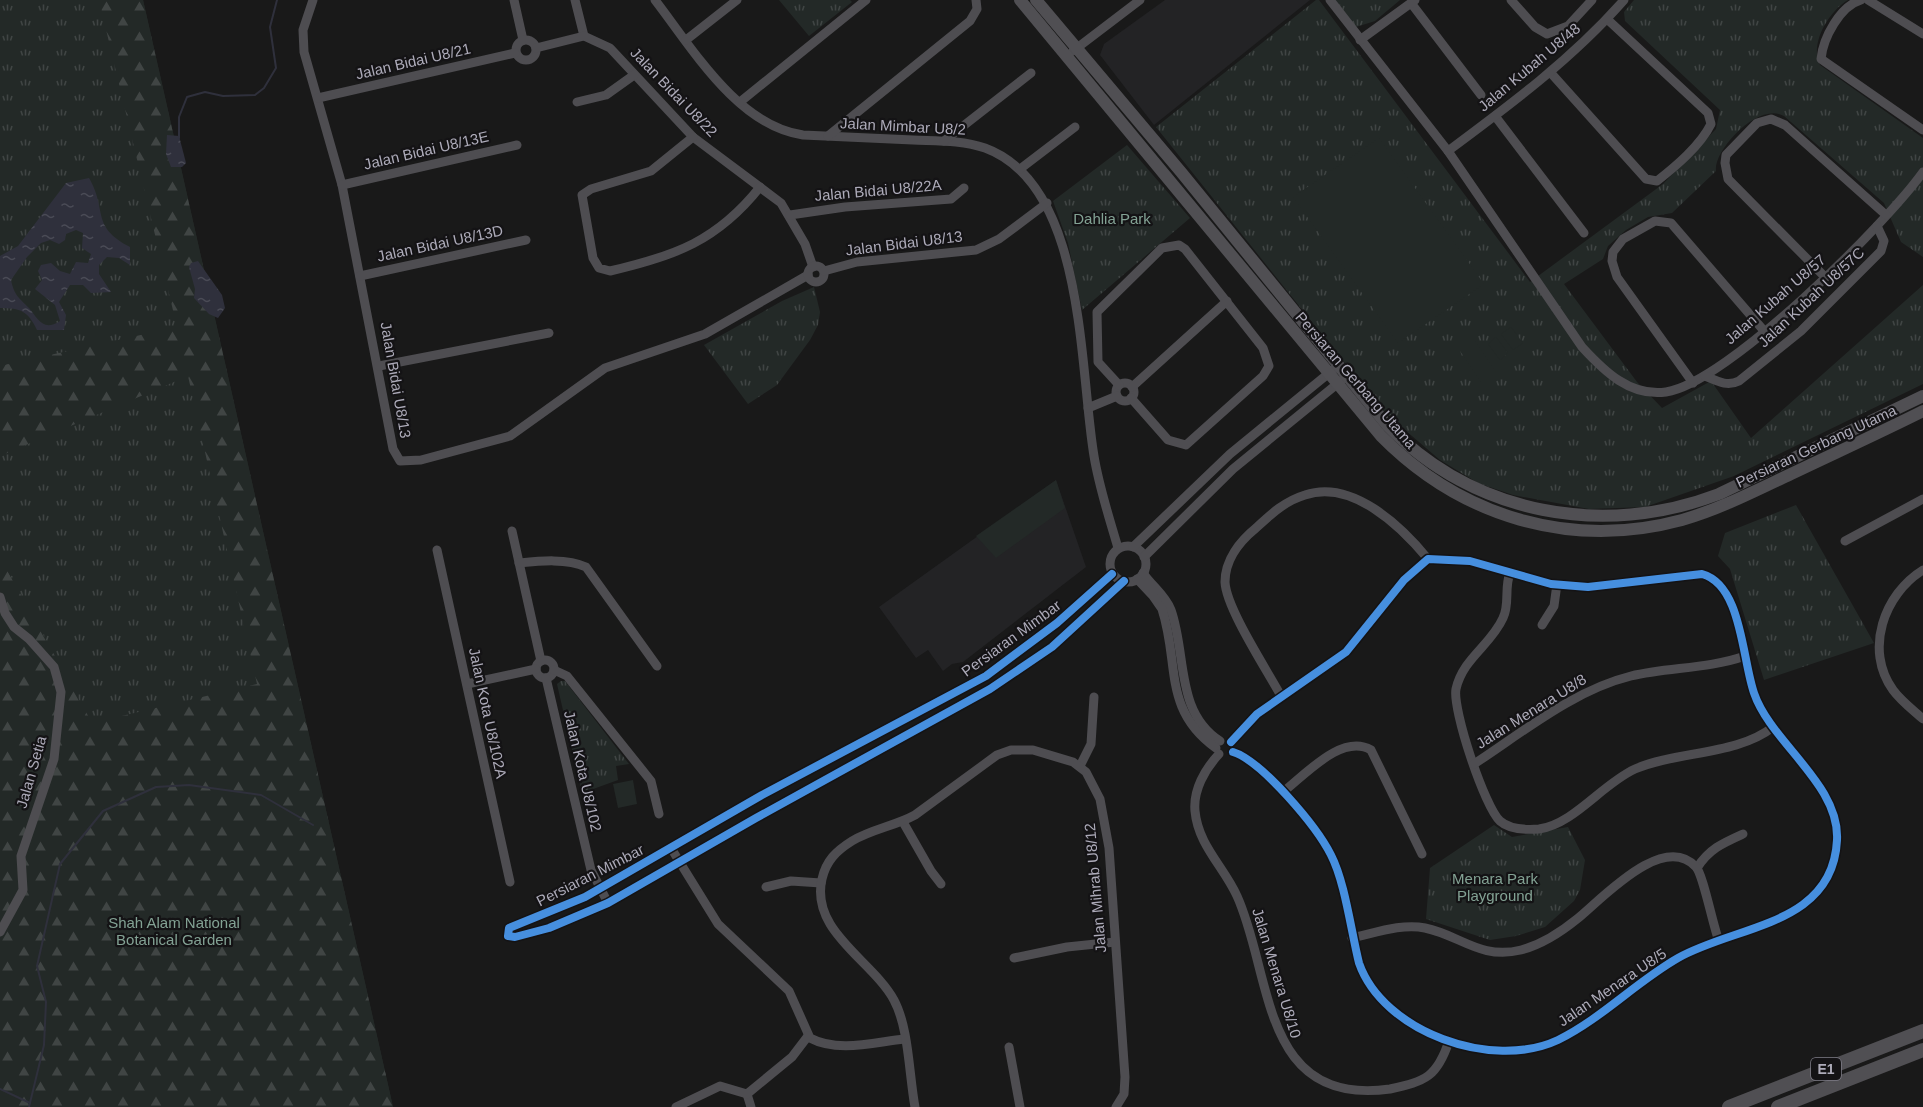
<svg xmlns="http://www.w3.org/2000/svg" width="1923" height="1107" font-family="Arial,sans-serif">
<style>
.built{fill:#232325}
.grass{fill:url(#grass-tufts)}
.forest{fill:url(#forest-firs)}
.garden{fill:#232927}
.water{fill:url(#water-ripples);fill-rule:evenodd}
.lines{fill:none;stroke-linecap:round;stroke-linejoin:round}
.stream{stroke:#2f303c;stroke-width:2}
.minor{stroke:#4e4d51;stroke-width:9}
.major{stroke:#504f53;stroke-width:12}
.highway{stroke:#504f53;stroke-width:14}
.cycleway-casing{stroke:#141315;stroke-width:11}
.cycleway{stroke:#468fdf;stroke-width:8}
.labels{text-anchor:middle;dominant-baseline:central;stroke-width:4.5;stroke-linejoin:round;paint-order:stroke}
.shield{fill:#141315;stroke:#7f7d88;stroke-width:1.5}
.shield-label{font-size:14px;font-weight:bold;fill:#adabb9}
.street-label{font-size:15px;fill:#adabb9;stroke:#141315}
.park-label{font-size:15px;fill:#83a294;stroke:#141315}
</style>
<defs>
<pattern id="grass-tufts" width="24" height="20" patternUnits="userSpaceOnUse" patternTransform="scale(1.5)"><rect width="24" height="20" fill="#232927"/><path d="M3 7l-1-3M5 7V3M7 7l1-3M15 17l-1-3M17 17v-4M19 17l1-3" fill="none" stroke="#404544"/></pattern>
<pattern id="forest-firs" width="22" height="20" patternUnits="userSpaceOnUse" patternTransform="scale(1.5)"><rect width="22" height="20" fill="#232927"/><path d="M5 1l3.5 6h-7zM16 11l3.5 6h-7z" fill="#404544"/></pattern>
<pattern id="water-ripples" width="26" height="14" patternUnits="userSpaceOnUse" patternTransform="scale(1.5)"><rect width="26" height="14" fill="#2f303c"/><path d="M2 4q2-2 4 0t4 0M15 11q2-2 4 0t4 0" fill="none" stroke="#4a4b56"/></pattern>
</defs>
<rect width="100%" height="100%" fill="#191919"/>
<!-- built -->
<g class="built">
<path d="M1165,0H1310L1154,125L1100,55L1104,44Z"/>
<path d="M1056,480L1086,567L963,662L952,664L943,671L928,650L916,658L879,607Z"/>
</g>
<!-- grass -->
<g class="grass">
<path d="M0,0H143L393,1107H0Z"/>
<path d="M779,0H850L852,2L809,36Z"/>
<path d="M1316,0H1319L1530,282L1663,184L1716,129L1720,110L1625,21L1624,12L1634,0H1848C1829,11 1809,44 1820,65L1923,138V257L1901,242L1884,203L1784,116C1759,101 1713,150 1716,171L1672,213L1648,217L1626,230L1608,246L1603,259L1564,284L1637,382L1662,408L1711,381L1751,438L1923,285V384L1734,476L1645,507L1589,509L1513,495L1478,483L1440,460L1384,412L1156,127Z"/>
<path d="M1334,0H1400L1375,21L1356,27Z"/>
<path d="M1127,145L1190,218L1082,310L1068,243L1053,201Z"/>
<path d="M814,287L820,312L818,325L810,340L777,385L748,404L704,345L782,301Z"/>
<path d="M1796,505L1874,643L1764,680L1730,569L1718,556L1725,533Z"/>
<path d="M561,681H565L629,764L616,766L618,780L582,793L557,684Z"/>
<path d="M1494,825L1512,837L1568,827L1585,860L1580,890L1574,901L1545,927L1516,936L1490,940L1426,919L1430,868Z"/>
</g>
<!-- forest -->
<path class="forest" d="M99,0H143L393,1107H0V557L92,723L257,684L188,376L0,456V366L177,327Z"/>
<!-- garden -->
<g class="garden">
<path d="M1379,138L1484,284L1398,343L1293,197Z"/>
<path d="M1511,327L1523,343L1513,350L1501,334Z"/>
<path d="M1496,337L1508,353L1500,360L1488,344Z"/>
<path d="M1475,341L1496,372L1481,382L1460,351Z"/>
<path d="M1056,480L1065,508L996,558L976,536Z"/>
<path d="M633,780L637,804L618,808L613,784Z"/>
</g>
<!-- water -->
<g class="water">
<path d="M167,135L179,136L186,163L182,167H171L166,154Z"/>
<path d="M89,178C108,211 90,226 130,247V265L119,258L107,257L99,265V274L111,292L91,293L83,285H70L59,302L66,315L64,330H37C28,311 21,308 0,308V256L18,246L66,183ZM76,230L83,233L82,248L91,254L88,263L76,262L70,274L60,271L51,263L41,265L38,271L42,280L35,289L55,305L60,321C43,332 38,319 29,308C19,298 14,295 11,280L27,257L41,243L50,240L59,244L65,240L66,234Z"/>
<path d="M198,261L222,295L225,308L218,318L209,314L194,298L195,289L189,267L191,263Z"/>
</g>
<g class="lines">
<!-- stream -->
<g class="stream">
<path d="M179,138V117L187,97L205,92L223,96L255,95L264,88L276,68L270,27L277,0"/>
<path d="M0,1089L30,1103"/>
<path d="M29,1107L44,1045L46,1002L37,966L60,864L103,811L156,787L189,785L261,795L313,825"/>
</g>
<!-- minor -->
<g class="minor">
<path d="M313,0L303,30L304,52L342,185L393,449L400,461L421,460L510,436L605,368L705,334L808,275"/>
<path d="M514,0L523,40"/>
<path d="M575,0L584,36"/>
<path d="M655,0C692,48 738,126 803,135C840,137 876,138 913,140C937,141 962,140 985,148C1086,185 1079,367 1094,456C1099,487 1109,517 1118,548"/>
<path d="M1330,0L1448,151L1582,347C1604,371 1630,397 1666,392C1727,383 1885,225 1923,172"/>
<path d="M1511,0L1535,27L1547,34L1568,26L1592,0"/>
<path d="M1861,0C1840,6 1823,38 1821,59L1923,130"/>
<path d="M1868,0L1923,34"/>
<path d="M1411,3L1481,95"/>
<circle cx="526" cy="50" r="10"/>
<path d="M686,40L737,0"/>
<path d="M1360,40L1415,0"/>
<path d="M536,48L584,36L610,48L693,137L781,203L805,244L813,267"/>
<path d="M1073,51L1140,0"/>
<path d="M1550,72L1646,179L1657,181C1676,166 1700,146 1711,124L1708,113L1607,19"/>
<path d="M318,98L515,53"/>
<path d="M577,102L606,95L634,75"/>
<path d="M740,102L866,0"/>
<path d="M1495,116L1584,233"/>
<path d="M828,136L970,21L977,9L976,0"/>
<path d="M693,137L651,171L591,189L582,195L593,258L599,268L610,271C675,256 717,241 760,187"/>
<path d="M944,141L1031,73"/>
<path d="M1448,151C1510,105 1572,59 1624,0"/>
<path d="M1020,169L1075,127"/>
<path d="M342,185L517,145"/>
<path d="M790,215L845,207L951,199L964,188"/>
<circle cx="816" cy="274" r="8"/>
<path d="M824,271L857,262L976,250L999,239L1047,203"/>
<path d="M360,276L526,240"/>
<path d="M1825,277L1728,179L1725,163L1726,155L1757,123L1771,119L1785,125L1886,215"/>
<path d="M379,366L549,333"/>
<path d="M1705,376C1717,381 1727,387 1739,381L1801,331L1881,251L1884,241L1877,226"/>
<path d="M1693,383L1617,277L1612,261L1613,252L1623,239L1655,221L1671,223L1765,332"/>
<circle cx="1125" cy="392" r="9"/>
<path d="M1119,385L1098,362L1097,312L1162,248L1179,245L1185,249L1263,348L1269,366L1263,376L1186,445L1168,440L1131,398"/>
<path d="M1132,387L1227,301"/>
<path d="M1088,408L1117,396"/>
<path d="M512,531L541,661"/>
<path d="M1845,541L1923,499"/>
<circle cx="1128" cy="564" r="18"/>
<path d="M1133,547L1230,454L1334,369"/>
<path d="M437,550L510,882"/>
<path d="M1144,557L1233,469L1342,380"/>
<path d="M519,563C539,561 567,558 586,567L657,666"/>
<path d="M1923,570C1884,594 1864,650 1893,690C1901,701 1913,710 1923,719"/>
<path d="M1143,573C1152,586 1166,596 1171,610C1187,655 1175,712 1220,741"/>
<path d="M1510,573C1504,588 1510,604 1503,618C1491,645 1463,658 1456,689C1452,709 1485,808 1500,821C1510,830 1526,830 1539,829C1574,824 1602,784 1635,769C1677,751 1738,755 1773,727"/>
<path d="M1112,574L1057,623L986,676L762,795L585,897L509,928L508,936L515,937L549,928L608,903L756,818L990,689L1052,647L1124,581"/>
<path d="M1137,579L1153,596L1162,609C1180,664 1162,709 1216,748"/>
<path d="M0,597L5,613L14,627L29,639L54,667L61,692L54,759L21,856L23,890L0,932"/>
<path d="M1542,625L1554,606L1557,584"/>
<circle cx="545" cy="669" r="9"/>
<path d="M554,670L567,676L651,781L659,814"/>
<path d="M546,678L591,870L608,903"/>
<path d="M467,684L536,669"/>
<path d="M1281,696C1267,670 1226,608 1225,582C1225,560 1240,541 1256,528C1271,514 1285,501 1305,495C1352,479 1401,526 1428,559"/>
<path d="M1231,742L1257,714L1346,652L1404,580L1428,559L1470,561L1551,584L1588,587L1702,574C1742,585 1742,659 1754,693C1771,743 1840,784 1837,840C1833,926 1736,925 1678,958C1636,982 1601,1019 1558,1040C1492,1071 1383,1032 1359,963C1351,931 1345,882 1331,855C1317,827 1262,761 1233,752"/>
<path d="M1219,754C1205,769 1193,790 1195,811C1198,845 1224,867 1237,896C1273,975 1260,1107 1390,1089C1426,1081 1437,1077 1449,1041"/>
<path d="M1474,764C1523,732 1574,690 1631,676C1669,667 1708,669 1745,656"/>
<path d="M1080,766L1091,744L1094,697"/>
<path d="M1283,792C1305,775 1342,733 1371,750L1422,854"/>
<path d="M903,822L931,871L941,884"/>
<path d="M671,848L718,924L789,991L810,1038C838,1053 875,1042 904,1039"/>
<path d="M1697,868C1709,849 1723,843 1743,834"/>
<path d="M766,887L791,881L821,883"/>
<path d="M1352,938C1375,933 1402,923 1425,928C1460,935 1480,960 1521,950C1540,945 1561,932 1577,919C1601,900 1663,831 1696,867C1703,874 1713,926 1719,941"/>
<path d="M1014,958L1067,947L1115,942"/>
<path d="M1009,1047L1020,1107"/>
<path d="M747,1094L751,1107"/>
<path d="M676,1107L720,1086L747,1094L792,1057L808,1036"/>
<path d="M915,1107C909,1075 909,1028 894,1000C872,960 810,931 822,879C826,861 836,851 852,841C872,829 895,826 915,815L997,755L1011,750H1033L1073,762L1086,772L1100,799L1109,848L1125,1077L1124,1094L1116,1107"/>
</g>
<!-- major -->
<g class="major">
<path d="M1020,0L1381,436C1461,517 1571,550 1682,520C1720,509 1755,491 1791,474C1835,453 1879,433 1923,411"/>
<path d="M1036,0L1181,172L1387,425C1474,515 1604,538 1719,494L1923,396"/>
</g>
<!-- highway -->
<g class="highway">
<path d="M1729,1107L1923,1031"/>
<path d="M1778,1107L1923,1050"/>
</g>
<defs>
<g id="cycleway">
<path d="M1112,574L1057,623L986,676L762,795L585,897L509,928L508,936L515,937L549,928L608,903L756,818L990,689L1052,647L1124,581"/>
<path d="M1231,742L1257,714L1346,652L1404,580L1428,559L1470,561L1551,584L1588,587L1702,574C1742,585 1742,659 1754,693C1771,743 1840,784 1837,840C1833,926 1736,925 1678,958C1636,982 1601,1019 1558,1040C1492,1071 1383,1032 1359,963C1351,931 1345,882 1331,855C1317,827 1262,761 1233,752"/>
</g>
</defs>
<!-- cycleway casing -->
<use href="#cycleway" class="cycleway-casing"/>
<!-- cycleway -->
<use href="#cycleway" class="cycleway"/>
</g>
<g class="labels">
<!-- shield labels -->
<rect class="shield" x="1811" y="1058" width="30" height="22" rx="4.5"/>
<g class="shield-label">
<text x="1826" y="1069">E1</text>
</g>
<!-- street labels -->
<g class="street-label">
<text transform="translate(413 61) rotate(-13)">Jalan Bidai U8/21</text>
<text transform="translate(1529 67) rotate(-40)">Jalan Kubah U8/48</text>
<text transform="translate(674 92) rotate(46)">Jalan Bidai U8/22</text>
<text transform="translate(903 126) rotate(3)">Jalan Mimbar U8/2</text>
<text transform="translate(426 150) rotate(-13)">Jalan Bidai U8/13E</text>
<text transform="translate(878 190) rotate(-5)">Jalan Bidai U8/22A</text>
<text transform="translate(440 243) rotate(-12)">Jalan Bidai U8/13D</text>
<text transform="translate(904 243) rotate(-7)">Jalan Bidai U8/13</text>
<text transform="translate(1811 297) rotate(-43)">Jalan Kubah U8/57C</text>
<text transform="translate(1775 299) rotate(-41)">Jalan Kubah U8/57</text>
<text transform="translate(396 380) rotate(80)">Jalan Bidai U8/13</text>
<text transform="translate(1356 380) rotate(49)">Persiaran Gerbang Utama</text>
<text transform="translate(1816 446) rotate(-25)">Persiaran Gerbang Utama</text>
<text transform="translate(1011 638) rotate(-36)">Persiaran Mimbar</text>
<text transform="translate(1531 711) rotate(-32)">Jalan Menara U8/8</text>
<text transform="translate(488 713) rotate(78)">Jalan Kota U8/102A</text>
<text transform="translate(583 771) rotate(77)">Jalan Kota U8/102</text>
<text transform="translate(31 772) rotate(-74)">Jalan Setia</text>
<text transform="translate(590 875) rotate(-27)">Persiaran Mimbar</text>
<text transform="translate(1095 888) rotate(-95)">Jalan Mihrab U8/12</text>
<text transform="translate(1277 973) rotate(73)">Jalan Menara U8/10</text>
<text transform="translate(1612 987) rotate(-34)">Jalan Menara U8/5</text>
</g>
<!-- park labels -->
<g class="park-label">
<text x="1112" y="218">Dahlia Park</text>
<text x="1495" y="878">Menara Park<tspan x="1495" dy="17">Playground</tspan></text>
<text x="174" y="922">Shah Alam National<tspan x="174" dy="17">Botanical Garden</tspan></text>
</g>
</g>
</svg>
